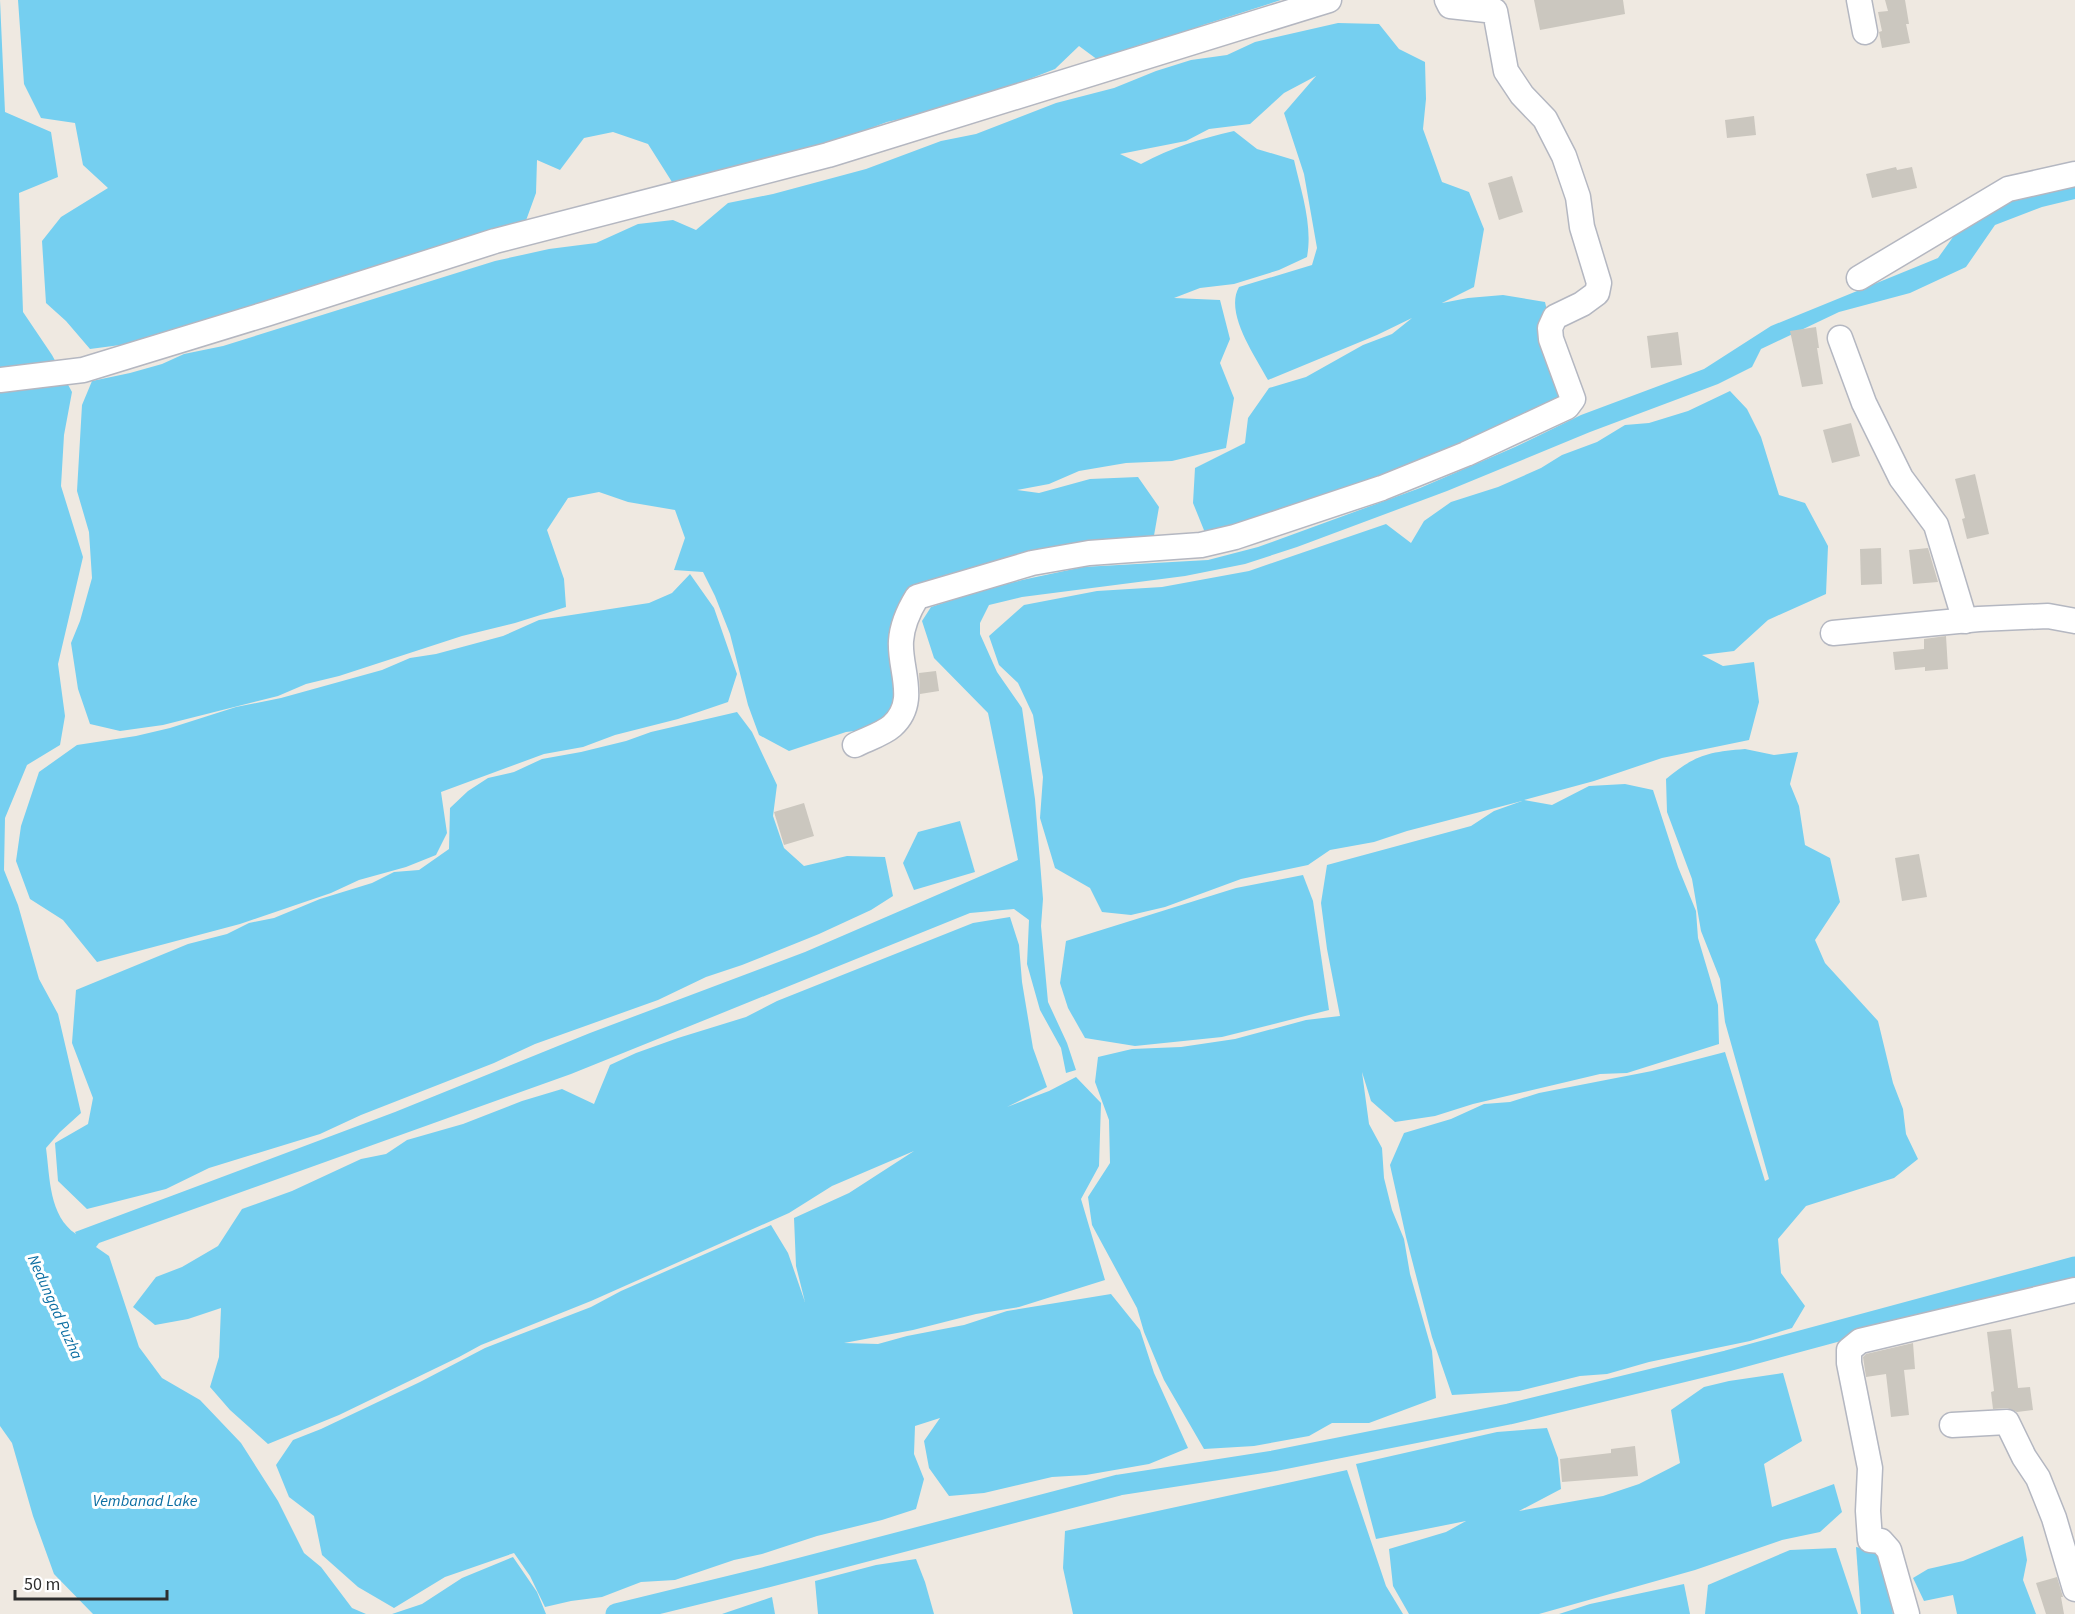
<svg xmlns="http://www.w3.org/2000/svg" width="2075" height="1614" font-family="'Source Sans 3',sans-serif">
<style>
.water{fill:#75cff0}
.lines{fill:none;stroke-linecap:round;stroke-linejoin:round}
.canal{stroke:#75cff0;stroke-width:21}
.building{fill:#cbc7bf}
.minor-casing{stroke:#b4b7c1;stroke-width:27}
.minor{stroke:#fff;stroke-width:24}
.labels{text-anchor:middle;dominant-baseline:central;stroke-width:6;stroke-linejoin:round;paint-order:stroke}
.water-label{font-size:16px;font-style:italic;fill:#0d6fa3;stroke:#fff}
</style>
<rect width="100%" height="100%" fill="#efe9e1"/>
<!-- water -->
<g class="water">
<path d="M0,0L5,112L51,132L58,177L19,193L23,312L52,355L72,392L64,435L61,486L83,557L58,664L65,716L60,745L27,765L5,818L4,870L18,905L39,979L58,1014L81,1113L60,1132L46,1148C50,1178 49,1216 76,1234L75,1232L395,1112L590,1033L805,952L1018,860L988,713L934,658L922,621L931,607L967,595L1022,580L1083,567L1208,560L1258,547L1420,488L1515,447L1581,415L1704,369L1771,326L1938,258L1976,205L2075,178V199L2042,207L1995,225L1966,267L1910,293L1839,312L1761,349L1752,367L1718,384L1590,432L1447,491L1297,547L1245,564L1185,576L1022,597L989,605L980,623V634L997,672L1022,708L1035,799L1043,899L1041,926L1048,1002L1067,1043L1076,1070L1066,1073L1061,1048L1040,1010L1027,964L1029,920L1014,909L970,913L571,1074L99,1243L96,1247L109,1256L139,1347L162,1378L200,1400L241,1443L278,1501L304,1553L321,1567L352,1608L366,1614H93L54,1574L33,1516L12,1443L0,1426Z"/>
<path d="M18,0H1281L1203,25L1175,37L1142,44L1098,60L1079,46L1055,69L1014,85L923,114L887,122L820,147L701,183L672,182L648,144L613,132L584,138L560,170L537,160L536,193L524,226L143,342L90,349L66,321L46,303L42,241L61,217L108,188L83,165L75,123L41,118L24,84Z"/>
<path d="M1338,23L1379,24L1399,49L1425,62L1426,99L1423,129L1442,182L1469,192L1484,229L1474,287L1442,303L1468,298L1503,295L1545,302L1568,403L1210,545L1193,503L1195,468L1245,443L1248,418L1269,388L1306,377L1363,345L1392,334L1412,318L1377,335L1268,380C1256,357 1224,313 1239,287L1312,265L1317,248L1304,174L1284,113L1316,76L1284,93L1250,124L1209,129L1186,141L1120,154L1141,164C1173,147 1199,139 1234,131L1257,149L1294,160C1301,191 1313,225 1307,257L1279,270L1234,284L1200,288L1174,298L1220,300L1230,339L1220,363L1234,398L1226,448L1172,461L1126,463L1079,471L1049,484L1017,490L1039,493L1090,479L1138,477L1159,507L1152,547L1030,553L945,575L922,590L911,650L890,727L846,732L789,751L759,735L748,705L730,634L715,596L703,572L674,570L685,538L675,510L628,502L599,492L568,498L547,530L564,579L566,607L515,623L462,636L339,676L306,684L278,696L163,725L120,731L90,724L78,689L71,643L80,621L92,578L89,532L77,491L82,405L92,381L130,373L162,364L184,354L223,346L495,261L549,249L596,243L638,224L673,220L696,230L728,203L773,194L866,169L941,141L976,134L1056,103L1114,88L1156,71L1191,60L1227,55L1255,42Z"/>
<path d="M1730,391L1747,409L1761,437L1779,495L1805,503L1828,546L1826,594L1768,620L1734,651L1702,655L1723,666L1754,662L1759,702L1749,740L1662,758L1594,781L1524,800L1552,805L1589,786L1625,784L1653,790L1678,867L1696,911L1698,938L1718,1005L1719,1044L1627,1073L1600,1074L1473,1104L1435,1116L1395,1122L1371,1101L1362,1072L1369,1124L1382,1148L1384,1178L1392,1210L1404,1239L1410,1274L1432,1351L1436,1398L1369,1423H1332L1309,1436L1254,1446L1204,1449L1164,1380L1144,1332L1137,1308L1092,1225L1088,1197L1110,1163L1109,1120L1095,1082L1098,1057L1132,1049L1181,1047L1235,1039L1306,1020L1340,1016L1327,949L1321,903L1327,865L1471,826L1494,811L1522,801L1407,831L1374,842L1330,850L1308,865L1241,879L1165,907L1131,915L1102,912L1090,888L1055,868L1040,818L1043,777L1033,715L1018,683L999,665L989,636L1024,605L1097,591L1162,587L1249,571L1386,524L1411,543L1424,521L1451,502L1498,487L1541,468L1562,455L1597,442L1625,425L1649,423L1688,411Z"/>
<path d="M690,574L714,608L737,674L728,702L678,719L615,735L583,747L544,754L441,792L447,833L436,855L406,867L359,880L331,893L240,924L97,962L63,920L30,899L16,861L21,826L39,772L77,745L136,736L170,728L236,707L281,698L382,670L410,658L436,654L503,636L539,620L649,603L672,593Z"/>
<path d="M737,712L752,732L777,785L773,816L784,848L804,866L847,856L885,857L893,896L871,910L819,934L742,965L706,977L658,1000L535,1044L494,1063L361,1115L320,1134L209,1168L166,1189L87,1209L58,1181L55,1143L88,1124L93,1098L72,1043L76,990L188,944L227,934L249,923L274,918L320,899L372,883L394,872L419,870L449,849L450,808L468,791L488,778L514,772L542,759L581,752L626,741L651,732Z"/>
<path d="M1745,749L1774,755L1798,752L1790,784L1799,806L1805,845L1830,858L1840,902L1815,940L1825,963L1878,1021L1893,1083L1903,1109L1906,1134L1918,1159L1894,1178L1806,1206L1778,1239L1781,1273L1805,1306L1792,1328L1750,1341L1649,1362L1607,1374L1580,1376L1519,1391L1452,1395L1432,1337L1406,1237L1390,1165L1404,1133L1451,1119L1484,1104L1510,1102L1539,1093L1652,1071L1725,1052L1765,1181L1769,1179L1725,1022L1720,979L1701,931L1692,879L1667,812L1666,779C1695,755 1708,752 1745,749Z"/>
<path d="M960,821L975,872L914,890L903,863L918,832Z"/>
<path d="M1303,875L1313,901L1329,1010L1222,1037L1135,1046L1085,1038L1068,1008L1060,983L1066,941L1236,888Z"/>
<path d="M1010,917L1019,945L1022,982L1033,1048L1047,1087L1007,1107L1049,1091L1076,1077L1101,1103L1099,1166L1081,1199L1105,1280L1019,1307L976,1314L913,1330L844,1343L878,1344L907,1336L964,1325L1007,1311L1111,1294L1140,1330L1154,1373L1188,1448L1149,1464L1086,1475L1052,1477L984,1493L949,1496L929,1468L924,1441L940,1418L915,1426L914,1454L924,1479L916,1509L882,1520L817,1536L762,1554L734,1560L675,1580L641,1582L602,1597L571,1601L545,1607L530,1576L514,1553L445,1577L394,1608L358,1587L322,1555L314,1516L289,1497L276,1465L293,1440L321,1429L420,1382L485,1348L591,1307L621,1291L771,1225L788,1253L805,1302L796,1266L794,1218L849,1193L914,1151L832,1186L789,1213L591,1301L481,1345L459,1357L339,1415L268,1444L230,1410L210,1387L219,1357L221,1308L188,1319L155,1325L133,1307L156,1277L182,1267L218,1246L242,1209L292,1191L361,1159L386,1154L407,1140L463,1124L522,1101L562,1089L594,1104L610,1065L636,1053L678,1038L746,1017L777,1001L973,923Z"/>
<path d="M1783,1373L1802,1441L1764,1464L1772,1507L1834,1484L1842,1512L1820,1532L1782,1540L1695,1570L1539,1614H1409L1393,1586L1389,1549L1446,1532L1466,1521L1376,1539L1356,1464L1497,1432L1547,1428L1558,1458L1561,1489L1519,1511L1603,1496L1639,1484L1680,1463L1671,1410L1704,1387L1729,1381Z"/>
<path d="M1347,1470L1386,1586L1403,1614H1073L1063,1568L1065,1531Z"/>
<path d="M2023,1536L2027,1560L2023,1580L2036,1614H1957L1953,1595L1924,1601L1913,1578L1928,1569L1963,1561Z"/>
<path d="M1856,1547L1883,1552L1893,1614H1861Z"/>
<path d="M1836,1548L1858,1614H1705L1708,1585L1790,1550Z"/>
<path d="M513,1557L537,1592L546,1614H392L422,1604L462,1578Z"/>
<path d="M916,1559L925,1582L934,1614H818L815,1581L876,1565Z"/>
<path d="M1684,1584L1690,1614H1559L1590,1604Z"/>
<path d="M772,1597L775,1614H722Z"/>
</g>
<g class="lines">
<!-- canal -->
<path class="canal" d="M616,1614L767,1577L1119,1485L1273,1461L1509,1414L1727,1361L2075,1267"/>
</g>
<!-- building -->
<g class="building">
<path d="M1534,0H1623L1625,14L1540,30Z"/>
<path d="M1885,0H1905L1909,24H1906L1910,43L1882,48L1879,32L1882,31L1878,12L1888,11Z"/>
<path d="M1754,116L1756,135L1727,138L1725,120Z"/>
<path d="M1896,167L1897,170L1912,167L1917,188L1872,198L1866,174Z"/>
<path d="M1512,176L1523,212L1499,220L1488,183Z"/>
<path d="M1816,327L1819,348H1817L1823,384L1802,387L1790,331Z"/>
<path d="M1678,332L1682,365L1651,368L1647,336Z"/>
<path d="M1851,423L1860,456L1832,463L1823,430Z"/>
<path d="M1975,474L1989,534L1967,539L1962,519L1965,518L1955,479Z"/>
<path d="M1881,548L1882,584L1861,585L1860,549Z"/>
<path d="M1928,548L1938,582L1913,584L1909,550Z"/>
<path d="M1946,636L1948,669L1925,671V667L1895,670L1893,652L1924,649V639Z"/>
<path d="M936,671L939,691L920,694L919,673Z"/>
<path d="M804,803L814,836L784,845L774,812Z"/>
<path d="M1919,854L1927,897L1902,901L1895,858Z"/>
<path d="M2011,1329L2018,1388L2030,1387L2033,1410L2017,1412L2007,1408L1993,1409L1991,1392L1994,1391L1987,1332Z"/>
<path d="M1913,1343L1915,1369L1904,1370L1909,1415L1891,1417L1886,1374L1866,1377L1863,1357L1866,1354Z"/>
<path d="M1635,1446L1638,1476L1562,1482L1560,1459L1611,1453V1449Z"/>
<path d="M2057,1577L2063,1597H2061L2064,1614H2046L2036,1583Z"/>
</g>
<g class="lines">
<defs>
<g id="minor">
<path d="M1859,0L1865,32"/>
<path d="M1859,278L2008,189L2075,174"/>
<path d="M1840,338L1864,403L1901,478L1936,525L1965,621"/>
<path d="M0,380L83,370L266,314L495,241L828,155L1329,0"/>
<path d="M1833,633L1979,619L2048,616L2075,621"/>
<path d="M855,745C867,739 883,734 892,726C919,702 899,669 901,641C902,625 909,610 917,597L1032,563L1089,553L1201,545L1235,537L1382,488L1466,454L1567,407L1573,399L1551,339L1550,328L1555,317L1582,304L1597,293L1599,283L1582,227L1578,197L1564,156L1545,119L1522,95L1506,71L1495,11L1450,6L1447,0"/>
<path d="M1952,1425L2007,1422L2024,1457L2038,1478L2054,1518L2075,1589"/>
<path d="M1907,1614L1889,1550L1881,1541L1870,1540L1868,1511L1870,1468L1849,1363V1350L1860,1341L2075,1290"/>
</g>
</defs>
<!-- minor casing -->
<use href="#minor" class="minor-casing"/>
<!-- minor -->
<use href="#minor" class="minor"/>
</g>
<g class="labels">
<!-- water labels -->
<g class="water-label">
<text transform="translate(55 1307) rotate(66)">Nedungad Puzha</text>
<text x="145" y="1501">Vembanad Lake</text>
</g>
</g>
<!-- scale -->
<path d="M15 1590v9h152v-9" fill="none" stroke="#2e2e2e" stroke-width="3"/>
<text x="24" y="1590" font-size="18" fill="#2e2e2e" stroke="#ffffff" stroke-width="4.5" paint-order="stroke">50 m</text>
</svg>
